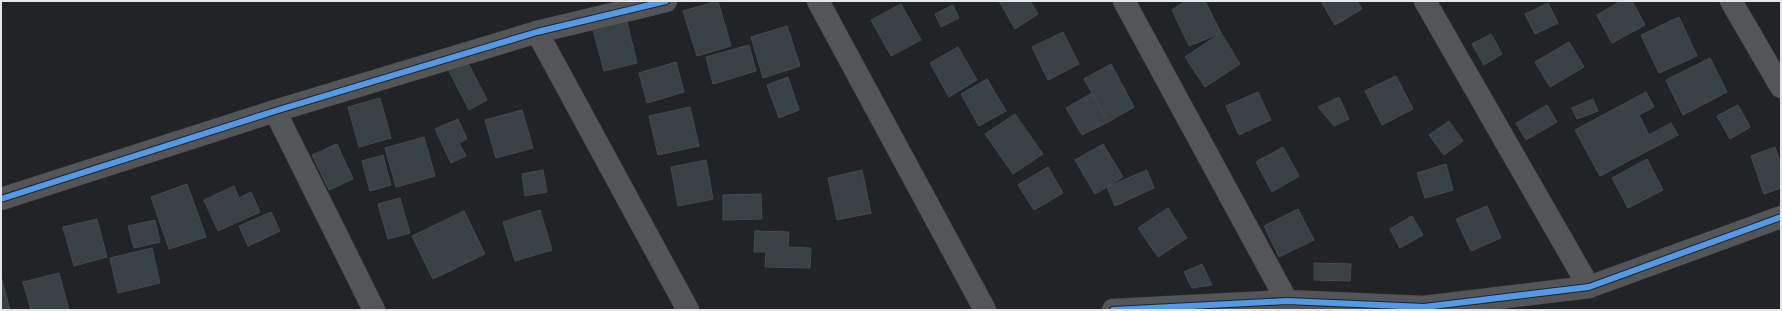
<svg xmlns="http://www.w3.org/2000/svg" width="1782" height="311" font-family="Raleway,sans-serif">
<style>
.building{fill:#384144;stroke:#484a4b}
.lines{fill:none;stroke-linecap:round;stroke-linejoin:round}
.minor-casing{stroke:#3d3f40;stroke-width:23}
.minor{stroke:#545556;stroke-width:22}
.cycleway-casing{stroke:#202527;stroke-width:8}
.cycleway{stroke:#5399e6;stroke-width:6}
</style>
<rect width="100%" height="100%" fill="#212426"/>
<!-- building -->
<g class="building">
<path d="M718,1L731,46L697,56L683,11Z"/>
<path d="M999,1H1030L1038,14L1015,29Z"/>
<path d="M1186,1H1205L1221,33L1189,46L1172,10Z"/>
<path d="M1321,1H1357L1362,9L1335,25Z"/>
<path d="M1621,1H1632L1645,25L1612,43L1597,15Z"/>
<path d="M1548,3L1558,23L1535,34L1525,14Z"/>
<path d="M901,4L921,40L891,56L871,20Z"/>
<path d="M953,5L959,18L941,27L935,14Z"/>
<path d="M1679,17L1697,56L1659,73L1641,35Z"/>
<path d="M626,18L637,63L604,71L592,26Z"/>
<path d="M787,26L800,66L763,78L751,37Z"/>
<path d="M1063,32L1079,64L1048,80L1032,47Z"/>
<path d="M1221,33L1240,64L1205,87L1185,57Z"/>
<path d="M1491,34L1502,54L1484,65L1472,44Z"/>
<path d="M1569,42L1584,67L1550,87L1535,62Z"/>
<path d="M749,45L756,71L713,84L706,57Z"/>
<path d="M958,47L977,80L949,97L930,63Z"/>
<path d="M464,55L487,100L469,110L446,65Z"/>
<path d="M1710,58L1727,92L1683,115L1666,80Z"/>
<path d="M676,62L684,92L647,103L639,73Z"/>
<path d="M1111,64L1134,107L1108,122L1084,79Z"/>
<path d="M1396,76L1413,109L1382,125L1365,91Z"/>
<path d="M788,77L799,110L779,118L767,85Z"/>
<path d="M987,79L1006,111L979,126L961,94Z"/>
<path d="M1258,92L1271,120L1239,135L1226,106Z"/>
<path d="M1646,92L1654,107L1639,115L1649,135L1671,123L1678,135L1600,176L1575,130Z"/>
<path d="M1092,93L1108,122L1082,135L1066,108Z"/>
<path d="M1339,97L1349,119L1334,126L1318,107Z"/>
<path d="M380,98L391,138L359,147L348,107Z"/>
<path d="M1593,99L1598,111L1577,119L1572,108Z"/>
<path d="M1547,105L1557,122L1526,140L1516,123Z"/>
<path d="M1738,105L1750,127L1730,139L1717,116Z"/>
<path d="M690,107L699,146L658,155L649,116Z"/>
<path d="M522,110L533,148L496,158L485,120Z"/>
<path d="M1015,114L1043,154L1013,174L985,134Z"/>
<path d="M458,119L467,139L459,143L466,156L451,163L435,129Z"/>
<path d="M1449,121L1463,141L1444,155L1429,135Z"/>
<path d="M424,137L435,176L396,187L385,148Z"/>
<path d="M337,144L353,179L329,190L312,155Z"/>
<path d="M1103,144L1123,177L1095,194L1075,160Z"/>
<path d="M1283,147L1299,176L1272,192L1256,162Z"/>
<path d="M1775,147L1781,165V188L1764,194L1751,156Z"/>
<path d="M383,155L391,185L370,191L362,161Z"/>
<path d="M1647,159L1663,190L1628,208L1612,178Z"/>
<path d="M706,160L713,199L678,206L671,167Z"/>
<path d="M1446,164L1453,190L1425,198L1417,173Z"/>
<path d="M1048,167L1063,193L1034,210L1018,185Z"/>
<path d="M543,170L547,192L525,196L522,174Z"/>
<path d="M862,170L871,213L837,220L828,178Z"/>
<path d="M1147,170L1154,188L1115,206L1107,187Z"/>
<path d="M187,184L206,237L169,249L151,197Z"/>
<path d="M234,186L239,198L251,192L260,212L218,231L204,200Z"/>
<path d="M761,194L762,219L723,220V195Z"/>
<path d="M400,198L410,233L388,239L378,204Z"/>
<path d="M1487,206L1501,238L1471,251L1456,219Z"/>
<path d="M1168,208L1187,238L1158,257L1138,228Z"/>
<path d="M1298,209L1314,240L1279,257L1264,226Z"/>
<path d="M540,210L552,250L515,261L503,222Z"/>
<path d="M464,211L485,254L433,279L412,236Z"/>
<path d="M271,212L280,231L248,246L239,226Z"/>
<path d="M1412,216L1423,235L1400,248L1390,229Z"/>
<path d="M97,219L107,257L74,266L63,227Z"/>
<path d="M155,220L160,242L134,248L128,226Z"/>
<path d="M755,231L789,232L788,247L811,248L810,268L765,267L766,252H754Z"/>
<path d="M152,248L160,283L118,293L110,258Z"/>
<path d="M1314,263L1351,264L1350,281L1314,280Z"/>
<path d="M1202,264L1212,285L1192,288L1184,272Z"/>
<path d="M59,273L69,310H31L23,282Z"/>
<path d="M1,277L10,310H1Z"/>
</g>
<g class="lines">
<defs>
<g id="minor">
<path d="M818,1L985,310"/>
<path d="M1124,1L1287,301"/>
<path d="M1425,1L1589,287"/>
<path d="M1731,1L1781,87"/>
<path d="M537,32L688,310"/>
<path d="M275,111L374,310"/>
<path d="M1,199L275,111L537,32L666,1"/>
<path d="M1113,310L1287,301L1424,307L1589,287L1781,217"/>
</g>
</defs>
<!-- minor casing -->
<use href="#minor" class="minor-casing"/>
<!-- minor -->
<use href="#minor" class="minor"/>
<defs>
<g id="cycleway">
<path d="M1,199L275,111L537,32L666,1"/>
<path d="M1113,310L1287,301L1424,307L1589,287L1781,217"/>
</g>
</defs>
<!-- cycleway casing -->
<use href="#cycleway" class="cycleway-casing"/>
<!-- cycleway -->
<use href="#cycleway" class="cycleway"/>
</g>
<!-- border -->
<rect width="1782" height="311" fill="none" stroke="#e3e7e8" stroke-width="4"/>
</svg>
